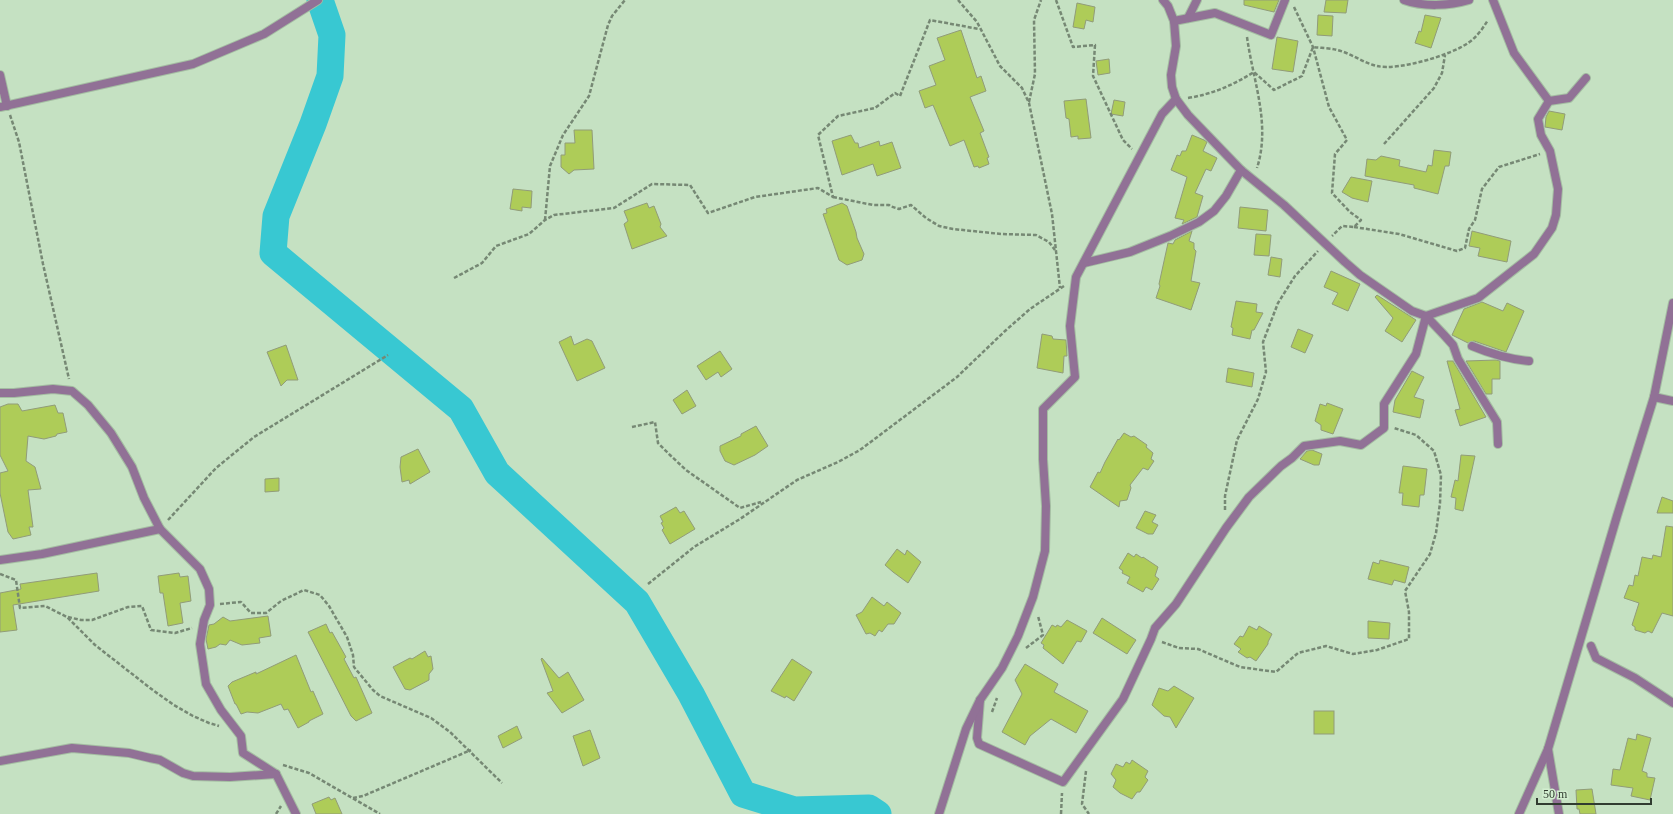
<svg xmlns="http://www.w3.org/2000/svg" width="1673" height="814" font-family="Georgia,serif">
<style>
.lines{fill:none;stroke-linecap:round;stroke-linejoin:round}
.river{stroke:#38c8d2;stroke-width:27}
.building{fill:#aecc58;stroke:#919c79}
.minor-casing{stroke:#a4bda2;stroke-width:10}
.path{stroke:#768874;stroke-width:2.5;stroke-dasharray:4 2;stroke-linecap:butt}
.minor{stroke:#917196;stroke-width:8}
</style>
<rect width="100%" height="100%" fill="#c5e1c2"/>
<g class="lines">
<!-- river -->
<path class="river" d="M320,0L332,35L330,76L313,124L276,216L273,253L461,409L497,473L637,602L691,694L743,794L794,810L869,808L878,814"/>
</g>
<!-- building -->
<g class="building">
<path d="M1244,0H1279L1274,12L1244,5Z"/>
<path d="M1326,0H1348L1346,13L1324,12Z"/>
<path d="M1077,3L1095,7L1093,22L1086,20L1084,29L1073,27Z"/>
<path d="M1318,15L1333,16L1332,36L1317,35Z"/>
<path d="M1425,15L1441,18L1431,48L1415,43L1419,31L1421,32Z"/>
<path d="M961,30L977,78L981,76L986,91L970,97L984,131L980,133L989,157L987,158L989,164L979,168L978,166L974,167L964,140L950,146L933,105L925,108L919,91L936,85L929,66L945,60L937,38Z"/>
<path d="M1277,37L1298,41L1293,72L1272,69Z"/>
<path d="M1109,59L1110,73L1098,75L1096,61Z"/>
<path d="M1086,99L1091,138L1078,139V136L1071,137L1069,119L1066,118L1064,101Z"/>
<path d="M1114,100L1125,102L1123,116L1111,114Z"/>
<path d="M1549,111L1565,114L1562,130L1545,127L1546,117Z"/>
<path d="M574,130H592L594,169L574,170L569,174L561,167V155H565V143H575Z"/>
<path d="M851,135L855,143H858L859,148L879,141L880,146L892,142L901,168L877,176L873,164L842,175L832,141Z"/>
<path d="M1192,135L1204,140L1207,142L1203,151L1217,158L1211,171L1206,169L1195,193L1203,196L1197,217L1182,224L1184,220L1175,218L1187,177L1171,170L1177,155L1180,156L1182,151H1186Z"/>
<path d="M1434,150L1451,152L1449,166H1445L1438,194L1414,188V185L1365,176L1367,159L1376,160L1381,156L1400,160L1399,166L1426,172L1428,165L1432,166Z"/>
<path d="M1351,177L1372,181L1368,202L1352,198L1342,192Z"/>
<path d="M513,189L532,191L531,208L522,207V211L510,209Z"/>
<path d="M647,203L649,208L654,206L661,224L660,227L667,236L632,249L624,224L628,221L624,211Z"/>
<path d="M842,203L847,206L856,232L857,238L864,254L862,260L847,265L839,260L823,214L827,213L826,209Z"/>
<path d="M1240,207L1268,210L1266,231L1238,228Z"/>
<path d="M1192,231L1189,241L1194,243V249L1196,251L1191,281L1200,283L1191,310L1156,298L1160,286L1159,284L1168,243L1173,244L1175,240Z"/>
<path d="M1472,231L1511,241L1507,262L1478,256L1480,248L1469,246Z"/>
<path d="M1256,234L1271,235L1269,256L1254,255Z"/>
<path d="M1271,257L1282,259L1280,277L1268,275Z"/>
<path d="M1331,271L1360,284L1348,311L1332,304L1338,293L1324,287Z"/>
<path d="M1377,295L1416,320L1402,342L1385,331L1393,318L1375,297Z"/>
<path d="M1236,301L1257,304L1256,312L1263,313L1254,330H1252L1250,339L1232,335L1233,328L1231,327Z"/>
<path d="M1482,302L1503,311L1507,303L1524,311L1506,352L1474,341L1468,343L1452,335L1464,309Z"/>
<path d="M1298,329L1313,335L1305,353L1291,347Z"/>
<path d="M1042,334L1052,336L1053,339L1066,340L1067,356H1064L1063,373L1037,368Z"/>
<path d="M571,336L574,345L587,339L592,341L605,368L577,381L559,342Z"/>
<path d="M286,345L298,380H287L281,386L267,352Z"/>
<path d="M720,351L732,369L721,377L718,372L706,380L697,366Z"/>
<path d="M1496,360L1500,361V379H1492V394H1486L1466,361Z"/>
<path d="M1447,361H1453L1486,417L1460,426L1455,410L1460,409Z"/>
<path d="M1228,368L1254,373L1252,387L1226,382Z"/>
<path d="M1412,371L1424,377L1414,397L1424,400L1420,418L1393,412L1395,400Z"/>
<path d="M687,390L696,406L682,414L673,400Z"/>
<path d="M1327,403L1343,409L1333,434L1321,430V425L1315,421L1320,404L1326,406Z"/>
<path d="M8,404H18L22,411L55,405L58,413H63L67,432L57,434L56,436L44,439L28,436L26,461L35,467L41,489L28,490L33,527H29L31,535L13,539L8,532L0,493V473L8,471L0,455V407Z"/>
<path d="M756,426L768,446L755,455L734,465L725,461L720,451V446L741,436V434Z"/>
<path d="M1124,433L1131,437L1134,436L1147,445L1146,447L1153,453L1151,459L1154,461L1148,470L1143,468L1130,485L1131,488L1127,500L1120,501L1119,507L1090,487L1098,472L1100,473L1105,462L1118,439L1119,440Z"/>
<path d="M418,449L430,472L410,484L409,480L402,482L400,467L401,457Z"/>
<path d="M1312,450L1322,454L1319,465H1314L1300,459L1307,451Z"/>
<path d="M1461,455L1475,456L1463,511L1455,509L1456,498L1451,497L1455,480L1458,481Z"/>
<path d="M1403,466L1427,469L1424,495H1420L1419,507L1402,505L1403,493H1399Z"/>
<path d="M279,478V491L265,492V479Z"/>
<path d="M1662,497L1673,501V513H1657Z"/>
<path d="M676,507L680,513L684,511L695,529L670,544L662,530L664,528L661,523L663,522L660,516Z"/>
<path d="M1145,511L1156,515L1152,522L1158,525L1153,534H1148L1136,528Z"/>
<path d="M1666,526L1673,527V616L1662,613L1652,633L1648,631L1645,633L1635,630V627L1632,625L1639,603L1624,598L1629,585L1633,586L1635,575L1638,576L1642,557L1652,559L1653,555L1661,557Z"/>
<path d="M897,549L905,555L907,550L921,562L908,583L893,572L885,565Z"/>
<path d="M1128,553L1134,557L1136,554L1142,558L1143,557L1158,567L1155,576L1159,579L1152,590L1146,587L1143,592L1127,583L1130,577L1122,573L1123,571L1119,568Z"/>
<path d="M1380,560L1409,567L1405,583L1394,580L1392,585L1368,579L1373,562L1379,564Z"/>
<path d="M97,573L99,591L13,605L17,630L0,632V593L21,589L20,584Z"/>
<path d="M179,573L180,577L188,576L191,601L180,603L183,623L168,626L163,593H160L158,576Z"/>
<path d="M872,597L884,606L887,602L901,613L894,624H888L882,632L879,630L875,636L870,633L866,634L856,615L862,612Z"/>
<path d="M268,616L271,636L259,638L260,643L242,645L230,640L226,645L220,644L216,647L208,649L206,639L209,625L214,624L223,617L230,621Z"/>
<path d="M1102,618L1136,640L1127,654L1093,633Z"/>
<path d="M1067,620L1087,631L1081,642L1077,641L1063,664L1043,648L1044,645L1041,643L1052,625L1056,627L1057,625L1061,627Z"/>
<path d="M1368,621L1390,623L1389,639L1368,638Z"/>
<path d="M326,624L330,633L332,632L346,657L344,659L354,678L356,677L372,713L356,721L351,716L308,632Z"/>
<path d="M1249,626L1257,630L1259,626L1272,634L1268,642V644L1256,661L1250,657L1247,658L1238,652L1241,649L1234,644L1240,636L1243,637Z"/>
<path d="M425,651L428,657L431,656L433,669L429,674V680L410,690L405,689L393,667L410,658L412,659Z"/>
<path d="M296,655L311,692L313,691L323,714L309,721V722L298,728L288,709L284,710L281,704L258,713L247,712L241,714L236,704H235L228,686L232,682L256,672V674Z"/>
<path d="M542,658L559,678L568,672L584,700L562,713L547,693L553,691L541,659Z"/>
<path d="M792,659L812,672L794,701L786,696L785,698L771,691Z"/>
<path d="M1025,664L1058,684L1054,692L1088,711L1076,733L1051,719L1030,736L1025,745L1002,732L1022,694L1015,680Z"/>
<path d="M1174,686L1194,698L1176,728L1170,717L1164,716L1152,705L1159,688L1168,691Z"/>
<rect x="1314" y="711" width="20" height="23"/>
<path d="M517,726L522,738L503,748L498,736Z"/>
<path d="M590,730L600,758L583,766L573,736Z"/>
<path d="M1637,734L1651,738L1642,771L1647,773V777L1655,778L1650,800L1631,796L1633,788L1611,785L1613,769L1620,770L1628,738L1636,740Z"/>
<path d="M1132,760L1148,771L1145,777L1148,780L1140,792H1137L1132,799L1120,793L1113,787L1116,780L1111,774L1116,764L1123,767L1126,762L1130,764Z"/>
<path d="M1592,789L1596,814H1580L1579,809H1577L1576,790Z"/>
<path d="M329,797L331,800L335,798L342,814H316L312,804Z"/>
</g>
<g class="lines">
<defs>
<g id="minor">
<path d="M1163,0L1168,6L1174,21L1176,46L1171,75L1172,87L1176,99L1188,115L1241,170L1284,205L1345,262L1360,275L1412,311L1426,316L1444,335L1453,345L1458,359L1497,422L1498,444"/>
<path d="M1404,0C1423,7 1449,6 1469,0"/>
<path d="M1493,0L1514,53L1549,101"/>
<path d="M1188,18L1197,0"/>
<path d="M1174,21L1215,13L1271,35L1285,0"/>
<path d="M0,75L7,106"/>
<path d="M0,107L193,64L264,34L318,0"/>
<path d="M1084,263L1130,252L1170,236L1199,222L1214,211L1226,196L1241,170"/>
<path d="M1472,346C1491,354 1508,359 1529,361"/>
<path d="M0,393H14L53,389L72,391L88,405L111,433L132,467L144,498L160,529L200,569L209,589L210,605L204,620L200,644L206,684L221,710L241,736L243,753L276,774L296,814"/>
<path d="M1654,397L1673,401"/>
<path d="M0,560L42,554L160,529"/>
<path d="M1591,646L1596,658L1635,678L1673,703"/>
<path d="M980,700L977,738L979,744L1063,782L1123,699L1151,639L1155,628L1176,604L1226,528L1249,497L1281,466L1292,458L1304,446L1340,441L1361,445L1384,428V404L1416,354L1426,316L1478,298L1534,254L1552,228L1556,215L1558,189L1550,151L1541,135L1538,119L1549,101L1569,98L1586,78"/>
<path d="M1548,749L1559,814"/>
<path d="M0,761L72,748L129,753L150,758L160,760L183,773L193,776L230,777L276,774"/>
<path d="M939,814L966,729L980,700L1002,668L1018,636L1033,597L1045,551L1046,506L1043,459V409L1075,377L1070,326L1076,277L1162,114L1176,99"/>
<path d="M1519,814L1548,749L1617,516L1654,397L1673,303"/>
</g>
</defs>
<!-- minor casing -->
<use href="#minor" class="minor-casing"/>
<!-- path -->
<g class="path">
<path d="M958,0L977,22L1000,66L1022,88L1029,103L1052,214L1060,288"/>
<path d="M1056,0L1073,47L1095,45L1093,76L1123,140L1132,149"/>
<path d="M1294,7L1313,47L1329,107L1347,140L1335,154L1332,193L1350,212L1361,220L1354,227L1342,226L1332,236"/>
<path d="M1247,37C1253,81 1271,124 1257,168"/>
<path d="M1188,98C1213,94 1233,85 1254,72L1274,90L1302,76L1313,47C1321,48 1330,48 1337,50C1351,53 1363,63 1377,66C1398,71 1451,55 1468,43C1477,37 1483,28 1488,20"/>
<path d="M1029,102L1035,74L1034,20L1041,0"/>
<path d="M10,115L19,142L43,264L69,379"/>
<path d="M1384,144L1434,88L1442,73L1445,55"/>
<path d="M833,197L873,205H889L890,206L899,209L911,205L926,218L939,226L953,229L1001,234L1036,235L1049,242L1055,250"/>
<path d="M545,220L550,166L563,135L589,96L608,25L612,16L625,0"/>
<path d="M1354,227L1399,234L1457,251L1465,248L1469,229L1475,220L1482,189L1499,167L1540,154"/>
<path d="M454,278L482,263L496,246L529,234L545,220L554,215L614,208L652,184L690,185L708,213L755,197L818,188L833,197L818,135L838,116L875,108L895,93L900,96L930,20L979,29"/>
<path d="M632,427L655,422L658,443L671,456L686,470L740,508L761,502"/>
<path d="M1225,510V496L1237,440L1258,399L1266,372L1263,342L1278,303L1295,276L1318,251"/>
<path d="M168,520L216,468L254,437L388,355"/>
<path d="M0,574L16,580L20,608L45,606L67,617L95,645L154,691L174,705L193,716L209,723L219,726"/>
<path d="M648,584L694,547L740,519L797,480L838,462L860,450L957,377L1005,331L1030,309L1064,286"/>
<path d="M220,604L241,602L251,613H266L281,601L304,590L320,595L329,606L347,637L353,655L354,667L373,690L380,696L431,718L450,732L502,783"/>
<path d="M68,617L81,620H92L128,607L142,606L151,630L175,633L192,628"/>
<path d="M1162,642L1179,648L1198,649L1240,667L1276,672L1298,653L1326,646L1353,654L1377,650L1409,639V612L1405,591L1430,554L1436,533L1440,503L1441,475L1434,451L1416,435L1394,428"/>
<path d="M1026,648L1043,635L1038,616"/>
<path d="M992,712L997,698"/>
<path d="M283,765L309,773L380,814"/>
<path d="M1086,771L1082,804L1089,814"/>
<path d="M353,798L363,796L471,750"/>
<path d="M276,814L281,806"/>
<path d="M1061,814L1062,793"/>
</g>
<!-- minor -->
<use href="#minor" class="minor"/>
</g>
<!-- scale -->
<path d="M1537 798v6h114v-6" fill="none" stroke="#313c30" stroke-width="2"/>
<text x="1543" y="798" font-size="12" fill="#313c30" stroke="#d2eecf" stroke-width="3" paint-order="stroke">50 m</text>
</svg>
